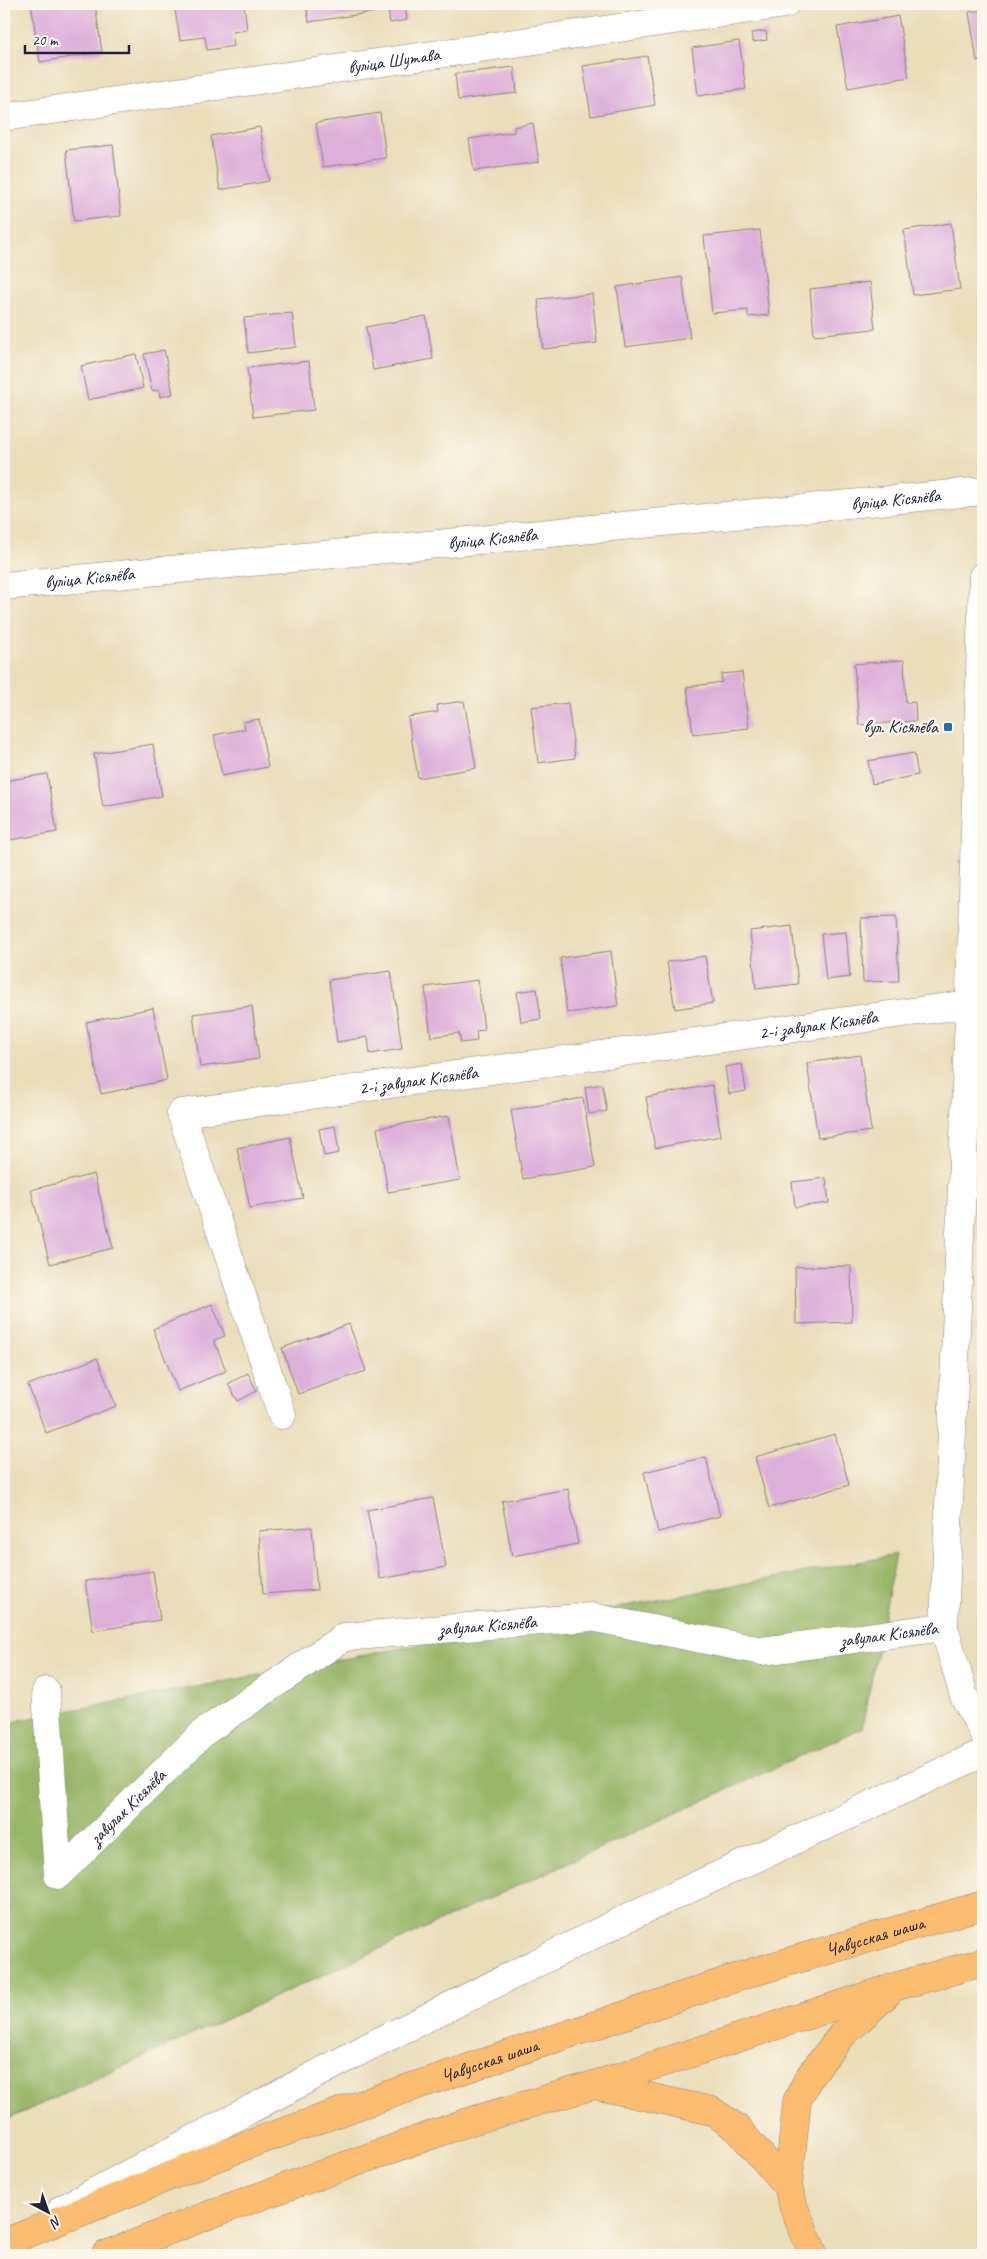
<svg xmlns="http://www.w3.org/2000/svg" width="987" height="2259" font-family="Caveat,sans-serif">
<style>
.forest{fill:#98b668;stroke:#5d6c52}
.building{fill:#ddb0db}
.lines{fill:none;stroke-linecap:round;stroke-linejoin:round}
.minor-casing{stroke:#86807a;stroke-width:29}
.tertiary-casing{stroke:#86807a;stroke-width:29}
.primary-casing{stroke:#86807a;stroke-width:29}
.minor{stroke:#fff;stroke-width:28}
.tertiary{stroke:#fff;stroke-width:28}
.primary{stroke:#fcbd6f;stroke-width:28}
.poi-dot{fill:#1f6fb2;stroke:#fbf7ec;stroke-width:2}
.labels{text-anchor:middle;dominant-baseline:central;stroke-width:5;stroke-linejoin:round;paint-order:stroke}
.street-label{font-size:18px;fill:#22223b;stroke:#fbf7ec}
.poi-label{font-size:18px;fill:#22223b;stroke:#fbf7ec;text-anchor:end}
</style>
<rect width="100%" height="100%" fill="#fbf7ec"/>
<filter id="ink" filterUnits="userSpaceOnUse"><feTurbulence type="fractalNoise" baseFrequency=".02" numOctaves="2"/><feDisplacementMap in="SourceGraphic" scale="10" xChannelSelector="R" yChannelSelector="G"/><feConvolveMatrix kernelMatrix="1 2 1 2 8 2 1 2 1" color-interpolation-filters="sRGB"/></filter>
<filter id="wash" filterUnits="userSpaceOnUse"><feTurbulence type="fractalNoise" baseFrequency=".0096" numOctaves="4" result="noise"/><feDisplacementMap in="SourceGraphic" scale="20" xChannelSelector="R" yChannelSelector="G"/><feGaussianBlur stdDeviation="1.12" result="paint"/><feColorMatrix in="noise" values="0 0 0 0 0 0 0 0 0 0 0 0 0 0 0 0 0 1.4 0 .05"/><feComposite in="paint" operator="in"/></filter>
<g filter="url(#wash)">
<rect width="100%" height="100%" fill="#eaddba"/>
<!-- forest -->
<path class="forest" d="M896,1555L862,1728L4,2121V1726L20,1720Z"/>
<g id="blocks">
<!-- building -->
<g class="building">
<path d="M31,4H95L102,52L40,62Z"/>
<path d="M174,4H244L247,30L232,32L234,46L207,50L205,37L180,40Z"/>
<path d="M306,4H374L375,12L309,22Z"/>
<path d="M387,4H405L407,20L390,23Z"/>
<path d="M983,10V60L977,61L969,12Z"/>
<path d="M898,16L909,77L848,88L837,27Z"/>
<path d="M766,31L767,40L753,42L751,33Z"/>
<path d="M739,41L746,89L698,96L692,48Z"/>
<path d="M647,56L655,105L591,116L583,66Z"/>
<path d="M514,67L517,93L458,100L455,74Z"/>
<path d="M380,113L386,158L323,167L316,123Z"/>
<path d="M533,123L539,162L474,171L469,139L514,132V127Z"/>
<path d="M260,127L269,181L220,190L211,136Z"/>
<path d="M113,145L121,216L74,221L66,150Z"/>
<path d="M951,223L960,289L913,295L904,230Z"/>
<path d="M760,230L769,315L748,317V310L712,313L704,236Z"/>
<path d="M682,277L690,338L625,347L617,287Z"/>
<path d="M870,282L875,329L814,335L810,289Z"/>
<path d="M592,294L597,343L543,349L538,299Z"/>
<path d="M292,313L296,347L248,353L244,318Z"/>
<path d="M426,316L433,359L373,370L366,327Z"/>
<path d="M164,350L173,394L160,397L159,390L152,391L144,354Z"/>
<path d="M136,354L143,388L88,400L81,366Z"/>
<path d="M309,361L314,410L253,417L247,368Z"/>
<path d="M904,660L906,703L915,702L916,721L859,725L854,664Z"/>
<path d="M742,672L749,728L693,734L687,687L722,682L721,674Z"/>
<path d="M464,701L476,768L418,778L408,717L438,712L437,705Z"/>
<path d="M568,703L575,758L538,763L531,707Z"/>
<path d="M259,719L268,767L222,776L214,735L245,729L243,722Z"/>
<path d="M153,744L162,796L103,807L94,754Z"/>
<path d="M914,753L918,775L872,784L868,761Z"/>
<path d="M47,774L57,832L4,841V781Z"/>
<path d="M896,917L899,981L863,982L861,918Z"/>
<path d="M792,926L798,984L756,989L750,931Z"/>
<path d="M846,932L850,977L826,980L821,934Z"/>
<path d="M611,951L618,1006L567,1013L560,958Z"/>
<path d="M705,956L713,1003L675,1009L667,962Z"/>
<path d="M391,971L402,1049L370,1054L368,1037L337,1042L329,980Z"/>
<path d="M478,980L484,1030L476,1031L477,1041L461,1043L459,1033L431,1037L425,987Z"/>
<path d="M537,989L541,1019L521,1022L517,992Z"/>
<path d="M252,1006L259,1059L200,1067L193,1014Z"/>
<path d="M153,1008L167,1080L101,1094L86,1022Z"/>
<path d="M860,1055L871,1131L818,1138L807,1063Z"/>
<path d="M742,1064L746,1091L729,1094L725,1067Z"/>
<path d="M602,1084L607,1111L589,1114L585,1087Z"/>
<path d="M712,1085L721,1136L655,1148L646,1097Z"/>
<path d="M583,1098L595,1167L523,1179L511,1110Z"/>
<path d="M449,1116L460,1180L388,1192L377,1128Z"/>
<path d="M335,1126L339,1153L324,1156L319,1129Z"/>
<path d="M290,1137L303,1198L250,1208L237,1148Z"/>
<path d="M94,1174L113,1248L50,1264L31,1190Z"/>
<path d="M826,1178L829,1203L795,1207L792,1182Z"/>
<path d="M851,1266L852,1322L796,1324L795,1267Z"/>
<path d="M212,1304L225,1336L214,1340L226,1371L178,1391L153,1329Z"/>
<path d="M349,1324L366,1371L298,1394L282,1348Z"/>
<path d="M97,1358L116,1406L46,1433L28,1385Z"/>
<path d="M248,1373L257,1391L238,1401L228,1384Z"/>
<path d="M835,1434L849,1485L769,1508L755,1457Z"/>
<path d="M706,1457L720,1516L658,1532L644,1472Z"/>
<path d="M568,1489L578,1544L512,1556L502,1501Z"/>
<path d="M433,1498L446,1567L380,1579L367,1510Z"/>
<path d="M312,1527L317,1590L263,1594L259,1531Z"/>
<path d="M153,1571L160,1620L93,1631L85,1581Z"/>
</g>
</g>
</g>
<g filter="url(#ink)">
<use href="#blocks" fill-opacity="0" stroke="#86807a" stroke-width="1"/>
<g class="lines">
<defs>
<g id="minor">
<path id="s1" d="M4,117L785,4"/>
<path id="s2" d="M282,1415L181,1113L969,1004"/>
<path id="s3" d="M46,1691L58,1875L204,1732L344,1637L591,1617L762,1651L944,1627"/>
</g>
<g id="tertiary">
<path d="M983,576L970,990L944,1627L964,1696L983,1732"/>
<path id="s4" d="M4,586L983,491"/>
<path d="M62,2209L368,2047L637,1913L983,1753"/>
</g>
<g id="primary">
<path d="M594,2085L712,2111L737,2128L788,2187"/>
<path id="s5" d="M4,2243L247,2145L388,2095L753,1972L983,1905"/>
<path d="M105,2255L222,2210L465,2123L594,2085L894,1987L983,1962"/>
<path d="M814,2255L794,2208L788,2187L797,2101L809,2077L841,2036L887,1994"/>
</g>
</defs>
<!-- minor casing -->
<use href="#minor" class="minor-casing"/>
<!-- tertiary casing -->
<use href="#tertiary" class="tertiary-casing"/>
<!-- primary casing -->
<use href="#primary" class="primary-casing"/>
<!-- minor -->
<use href="#minor" class="minor"/>
<!-- tertiary -->
<use href="#tertiary" class="tertiary"/>
<!-- primary -->
<use href="#primary" class="primary"/>
</g>
</g>
<!-- markers -->
<rect class="poi-dot" x="943" y="722" width="10" height="10" rx="2.5"/>
<g class="labels">
<!-- street labels -->
<g class="street-label">
<text stroke="none"><textPath href="#s1" startOffset="394">вуліца Шутава</textPath></text>
<text stroke="none"><textPath href="#s4" startOffset="896">вуліца Кісялёва</textPath></text>
<text stroke="none"><textPath href="#s4" startOffset="491">вуліца Кісялёва</textPath></text>
<text stroke="none"><textPath href="#s4" startOffset="86">вуліца Кісялёва</textPath></text>
<text stroke="none"><textPath href="#s2" startOffset="962">2-і завулак Кісялёва</textPath></text>
<text stroke="none"><textPath href="#s2" startOffset="558">2-і завулак Кісялёва</textPath></text>
<text stroke="none"><textPath href="#s3" startOffset="702">завулак Кісялёва</textPath></text>
<text stroke="none"><textPath href="#s3" startOffset="1108">завулак Кісялёва</textPath></text>
<text stroke="none"><textPath href="#s3" startOffset="282">завулак Кісялёва</textPath></text>
<text stroke="none"><textPath href="#s5" startOffset="924">Чавусская шаша</textPath></text>
<text stroke="none"><textPath href="#s5" startOffset="519">Чавусская шаша</textPath></text>
</g>
<!-- poi labels -->
<g class="poi-label">
<text x="938" y="727">вул. Кісялёва</text>
</g>
</g>
<!-- margin -->
<rect width="987" height="2259" fill="none" stroke="#fbf7ec" stroke-width="20"/>
<!-- north arrow -->
<g transform="translate(48 2212) rotate(139)" stroke="#fbf7ec" stroke-width="4" paint-order="stroke">
<path d="M0-4L9 19L0 12L-9 19Z" fill="#22223b"/>
<text y="-8" font-size="14" font-weight="bold" text-anchor="middle" fill="#22223b">N</text>
</g>
<!-- scale -->
<path d="M25 45v8h104v-8" fill="none" stroke="#22223b" stroke-width="2.5"/>
<text x="32" y="45" font-size="15" fill="#22223b" stroke="#fbf7ec" stroke-width="4" paint-order="stroke">20 m</text>
</svg>
